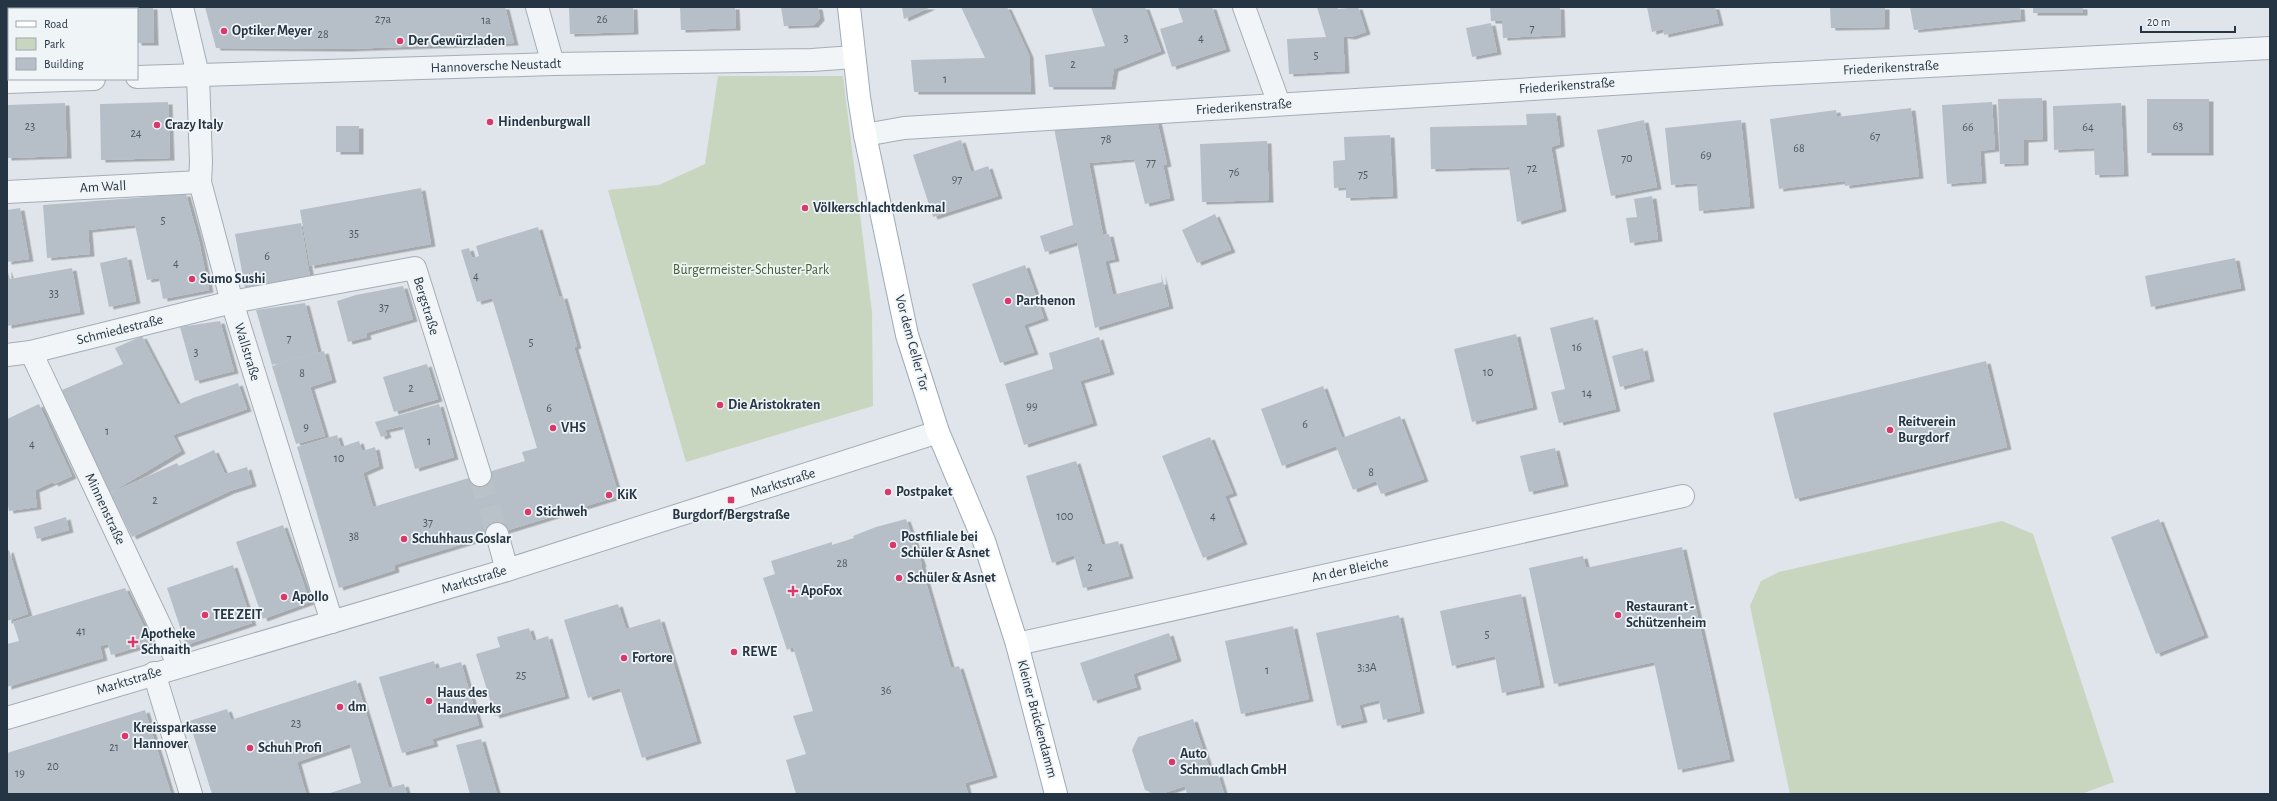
<svg xmlns="http://www.w3.org/2000/svg" width="2277" height="801" font-family="'Alegreya Sans',sans-serif">
<style>
.green{fill:#c8d5bf}
.building{fill:#b6bfc8;filter:url(#shadow)}
.lines{fill:none;stroke-linecap:round;stroke-linejoin:round}
.minor-tunnel{stroke:#bac2c9;stroke-width:22;stroke-dasharray:22 11;stroke-linecap:butt}
.minor-casing{stroke:#a4adb5;stroke-width:24}
.major-casing{stroke:#9dabb7;stroke-width:24}
.minor{stroke:#f2f5f8;stroke-width:22}
.major{stroke:#fff;stroke-width:22}
.poi-dot{fill:#db386a;stroke:#eff4f7;stroke-width:1.5}
.labels{text-anchor:middle;dominant-baseline:central;stroke-width:3.5;stroke-linejoin:round;paint-order:stroke}
.number-label{font-size:12px;fill:#4a5864}
.poi-label{font-size:14px;font-weight:bold;fill:#263543;stroke:#eff4f7;text-anchor:start}
.street-label{font-size:14px;fill:#263543;stroke:#eff4f7}
.park-label{font-size:14px;fill:#426032;stroke:#eff4f7}
</style>
<defs>
<filter id="shadow"><feDropShadow dx="4.5" dy="2.5" stdDeviation="0" flood-color="#0004"/></filter>
</defs>
<rect width="100%" height="100%" fill="#dfe5ea"/>
<!-- green -->
<g class="green">
<path d="M718,76H843L872,312L873,406L686,462L608,190L659,185L705,164Z"/>
<path d="M2002,521L2033,534L2114,782L2081,794H1790L1750,606L1761,581L1779,572Z"/>
</g>
<!-- building -->
<g class="building">
<rect x="8" y="7" width="48" height="2"/>
<path d="M86,7H153L154,43H137V9H86Z"/>
<path d="M205,7H505L514,43L345,49L216,48Z"/>
<path d="M569,7H633L634,32L570,34Z"/>
<path d="M680,7H735L736,28L681,30Z"/>
<path d="M781,7H818L820,18L814,25L784,26Z"/>
<path d="M902,7H931L904,19Z"/>
<path d="M961,7H1007L1029,55L1031,92H914L911,60L985,58Z"/>
<path d="M1091,7H1145L1161,51L1114,69L1111,87H1049L1045,55L1105,46Z"/>
<path d="M1178,7H1212L1226,49L1172,67L1160,29L1183,22Z"/>
<path d="M1317,7H1337L1338,9L1358,7L1366,32L1351,37L1343,36L1345,71L1289,74L1287,39L1326,37Z"/>
<path d="M1490,7H1560L1561,35L1503,38L1502,21H1491Z"/>
<path d="M1647,7H1715L1719,23L1664,35L1663,29L1652,32Z"/>
<path d="M1830,7H1885V27L1831,28Z"/>
<path d="M1910,7H2020L2021,19L1914,30Z"/>
<rect x="2033" y="7" width="50" height="6"/>
<path d="M1491,23L1497,52L1472,57L1466,28Z"/>
<path d="M2042,98L2043,139L2024,140V163L2000,164L1998,99Z"/>
<rect x="2147" y="99" width="62" height="54"/>
<path d="M168,102L170,158L101,160L100,104Z"/>
<path d="M1992,102L1995,149L1980,151L1982,181L1947,184L1942,105Z"/>
<path d="M65,103L67,156L7,158V105Z"/>
<path d="M2121,103L2124,174L2095,175L2094,148L2054,150L2053,106Z"/>
<path d="M1911,108L1919,176L1845,186V181L1779,189L1770,119L1836,110L1837,117Z"/>
<path d="M1556,113L1560,144L1551,147L1562,209L1517,222L1509,167L1431,169L1430,127L1527,125L1526,114Z"/>
<path d="M1157,120L1167,164L1163,165L1170,198L1145,204L1134,159L1089,163L1103,235L1109,234L1115,259L1105,261L1113,295L1162,282L1161,273L1169,306L1095,328L1077,242L1045,252L1040,236L1073,225L1054,128Z"/>
<path d="M1644,120L1657,187L1611,196L1597,130Z"/>
<path d="M1741,120L1750,206L1699,211L1697,183L1671,185L1665,128Z"/>
<rect x="336" y="126" width="23" height="26"/>
<path d="M1390,135L1393,196L1346,198V187L1334,188L1333,161L1345,160L1344,137Z"/>
<path d="M961,140L971,172L988,166L998,196L933,217L913,155Z"/>
<path d="M1267,141L1269,200L1202,202L1200,144Z"/>
<path d="M421,188L431,244L310,266L300,210Z"/>
<path d="M186,194L199,241L209,290L163,299L159,278L147,280L135,225L88,230L90,254L47,258L43,205Z"/>
<path d="M1652,196L1658,239L1630,243L1626,218L1637,217L1634,199Z"/>
<path d="M20,208L29,259L7,262V210Z"/>
<path d="M1215,214L1231,250L1197,263L1182,230Z"/>
<path d="M301,223L310,277L245,288L235,234Z"/>
<path d="M538,227L559,297L563,296L577,346L574,347L619,496L394,565L395,570L339,588L297,447L337,435L341,447L359,441L362,451L375,447L379,466L363,473L373,507L525,461L522,452L537,448L492,298L477,302L461,250L469,248L472,258L479,256L476,246Z"/>
<path d="M127,257L136,301L109,307L100,263Z"/>
<path d="M2235,258L2241,288L2151,307L2145,276Z"/>
<path d="M1025,265L1044,318L1024,325L1034,352L1000,363L972,284Z"/>
<path d="M72,268L80,312L7,326V269L10,279Z"/>
<path d="M403,286L413,319L366,333L367,337L348,342L337,301L356,295Z"/>
<path d="M305,303L318,352L272,365L256,310Z"/>
<path d="M1593,317L1616,409L1559,423L1551,392L1565,389L1550,328Z"/>
<path d="M220,321L234,371L195,381L180,327Z"/>
<path d="M1516,334L1533,407L1472,422L1454,349Z"/>
<path d="M142,336L178,405L193,398L238,383L247,409L173,435L181,451L110,493L62,390L123,364L115,348Z"/>
<path d="M1099,337L1110,372L1080,381L1093,423L1024,445L1005,384L1053,369L1049,353Z"/>
<path d="M1643,348L1650,379L1620,387L1612,356Z"/>
<path d="M324,351L332,380L310,387L325,436L296,444L272,366Z"/>
<path d="M1986,361L2007,447L1795,499L1773,413Z"/>
<path d="M427,364L438,399L394,412L383,377Z"/>
<path d="M1323,386L1342,438L1400,416L1424,479L1381,494L1376,481L1353,490L1336,446L1282,466L1261,409Z"/>
<path d="M39,404L72,476L54,484L53,482L35,490L37,507L9,511L7,499V419Z"/>
<path d="M439,404L454,457L415,469L403,426L385,430L387,435L381,437L375,422Z"/>
<path d="M1210,437L1233,493L1225,496L1243,542L1203,558L1162,456Z"/>
<path d="M1555,448L1564,484L1529,492L1520,456Z"/>
<path d="M214,450L225,474L247,467L252,484L230,491L132,537L110,493L177,463L179,466Z"/>
<path d="M1076,461L1102,545L1118,541L1129,576L1083,588L1074,555L1052,563L1026,476Z"/>
<path d="M66,517L69,530L37,539L34,527Z"/>
<path d="M906,519L922,564L921,565L951,668L959,666L993,775L965,783L968,794H796L786,760L806,754L793,716L813,711L793,647L787,650L763,578L775,574L771,561L832,542V545L854,538L853,536L876,527Z"/>
<path d="M2159,519L2204,635L2156,654L2111,537Z"/>
<path d="M283,525L310,602L263,619L236,542Z"/>
<path d="M1682,547L1730,759L1678,770L1654,662L1554,684L1529,568L1583,556L1586,568Z"/>
<path d="M9,550L28,614L7,621V551Z"/>
<path d="M233,565L252,623L186,645L167,588Z"/>
<path d="M125,588L152,643L111,655L108,644L100,646L103,658L7,687V644L19,641L13,622Z"/>
<path d="M1521,594L1540,685L1502,693L1495,656L1452,666L1440,611Z"/>
<path d="M618,604L626,629L660,619L697,741L642,758L620,688L588,698L564,620Z"/>
<path d="M1399,615L1420,711L1383,720L1379,700L1359,705L1363,720L1337,726L1316,633Z"/>
<path d="M1293,626L1309,699L1241,714L1225,641Z"/>
<path d="M529,628L533,641L548,636L565,696L495,716L476,654L500,647L497,637Z"/>
<path d="M1169,633L1177,659L1133,674L1137,687L1093,701L1080,663Z"/>
<path d="M434,661L436,669L461,662L479,725L432,739L434,744L402,753L379,677Z"/>
<path d="M356,680L389,788L404,784L407,794H327L361,783L350,744L297,762L306,794H212L189,721L227,709L231,720Z"/>
<path d="M145,710L171,794H7V753Z"/>
<path d="M1193,719L1212,776L1218,774L1224,794H1187L1185,786L1161,794H1155L1145,790L1132,750L1138,737Z"/>
<path d="M481,739L497,794H470L456,745Z"/>
</g>
<g class="lines">
<!-- minor-tunnel -->
<path class="minor-tunnel" d="M480,475L497,534"/>
<defs>
<g id="minor">
<path d="M182,7L198,75L201,163L200,182L232,302L332,622"/>
<path d="M537,7L553,64"/>
<path d="M1244,7L1279,104"/>
<path d="M137,77L553,64L812,60L854,57"/>
<path d="M7,82L94,79"/>
<path d="M865,135L904,128L1758,75L2270,48"/>
<path d="M7,192L200,182"/>
<path d="M31,352L179,666"/>
<path d="M7,355L31,352L232,302L415,268L480,475"/>
<path d="M497,534L507,570"/>
<path d="M1017,644L1683,496"/>
<path d="M154,673L191,794"/>
<path d="M7,718L507,570L938,432"/>
</g>
<path id="major" d="M849,7L859,97L865,135L907,335L938,432L984,541L1017,644L1056,794"/>
</defs>
<!-- minor casing -->
<use href="#minor" class="minor-casing"/>
<!-- major casing -->
<use href="#major" class="major-casing"/>
<!-- minor -->
<use href="#minor" class="minor"/>
<!-- major -->
<use href="#major" class="major"/>
</g>
<!-- markers -->
<g class="poi-dot">
<circle cx="224" cy="31" r="4"/>
<circle cx="400" cy="41" r="4"/>
<circle cx="490" cy="122" r="4"/>
<circle cx="157" cy="125" r="4"/>
<circle cx="805" cy="208" r="4"/>
<circle cx="192" cy="279" r="4"/>
<circle cx="1008" cy="301" r="4"/>
<circle cx="720" cy="405" r="4"/>
<circle cx="553" cy="428" r="4"/>
<circle cx="1890" cy="430" r="4"/>
<circle cx="888" cy="492" r="4"/>
<circle cx="609" cy="495" r="4"/>
<rect x="727" y="496" width="8" height="8" rx="2"/>
<circle cx="528" cy="512" r="4"/>
<circle cx="404" cy="539" r="4"/>
<circle cx="893" cy="545" r="4"/>
<circle cx="899" cy="578" r="4"/>
<path d="M791 585h4v4h4v4h-4v4h-4v-4h-4v-4h4z"/>
<circle cx="284" cy="597" r="4"/>
<circle cx="205" cy="615" r="4"/>
<circle cx="1618" cy="615" r="4"/>
<path d="M131 636h4v4h4v4h-4v4h-4v-4h-4v-4h4z"/>
<circle cx="734" cy="652" r="4"/>
<circle cx="624" cy="658" r="4"/>
<circle cx="429" cy="701" r="4"/>
<circle cx="340" cy="707" r="4"/>
<circle cx="125" cy="736" r="4"/>
<circle cx="250" cy="748" r="4"/>
<circle cx="1172" cy="762" r="4"/>
</g>
<g class="labels">
<!-- number labels -->
<g class="number-label">
<text x="383" y="19">27a</text>
<text x="602" y="19">26</text>
<text x="486" y="20">1a</text>
<text x="1532" y="28">7</text>
<text x="323" y="34">28</text>
<text x="1126" y="38">3</text>
<text x="1201" y="38">4</text>
<text x="1316" y="55">5</text>
<text x="1073" y="64">2</text>
<text x="945" y="79">1</text>
<text x="30" y="126">23</text>
<text x="2178" y="126">63</text>
<text x="1968" y="127">66</text>
<text x="2088" y="127">64</text>
<text x="136" y="133">24</text>
<text x="1875" y="136">67</text>
<text x="1106" y="139">78</text>
<text x="1799" y="148">68</text>
<text x="1706" y="155">69</text>
<text x="1627" y="158">70</text>
<text x="1151" y="162">77</text>
<text x="1532" y="168">72</text>
<text x="1234" y="172">76</text>
<text x="1363" y="174">75</text>
<text x="957" y="179">97</text>
<text x="163" y="220">5</text>
<text x="354" y="233">35</text>
<text x="267" y="256">6</text>
<text x="176" y="263">4</text>
<text x="476" y="276">4</text>
<text x="54" y="293">33</text>
<text x="384" y="307">37</text>
<text x="289" y="338">7</text>
<text x="531" y="342">5</text>
<text x="1577" y="347">16</text>
<text x="196" y="352">3</text>
<text x="1488" y="372">10</text>
<text x="302" y="373">8</text>
<text x="411" y="388">2</text>
<text x="1587" y="393">14</text>
<text x="1032" y="406">99</text>
<text x="549" y="408">6</text>
<text x="1305" y="424">6</text>
<text x="306" y="427">9</text>
<text x="107" y="431">1</text>
<text x="429" y="441">1</text>
<text x="32" y="444">4</text>
<text x="339" y="458">10</text>
<text x="1371" y="472">8</text>
<text x="155" y="500">2</text>
<text x="1065" y="516">100</text>
<text x="1213" y="516">4</text>
<text x="428" y="522">37</text>
<text x="354" y="536">38</text>
<text x="842" y="563">28</text>
<text x="1090" y="567">2</text>
<text x="81" y="631">41</text>
<text x="1487" y="634">5</text>
<text x="1367" y="667">3;3A</text>
<text x="1267" y="670">1</text>
<text x="521" y="675">25</text>
<text x="886" y="690">36</text>
<text x="296" y="723">23</text>
<text x="114" y="747">21</text>
<text x="53" y="766">20</text>
<text x="20" y="773">19</text>
</g>
<!-- poi labels -->
<g class="poi-label">
<text x="232" y="31">Optiker Meyer</text>
<text x="408" y="41">Der Gewürzladen</text>
<text x="498" y="122">Hindenburgwall</text>
<text x="165" y="125">Crazy Italy</text>
<text x="813" y="208">Völkerschlachtdenkmal</text>
<text x="200" y="279">Sumo Sushi</text>
<text x="1016" y="301">Parthenon</text>
<text x="728" y="405">Die Aristokraten</text>
<text x="1898" y="422">Reitverein<tspan x="1898" dy="16">Burgdorf</tspan></text>
<text x="561" y="428">VHS</text>
<text x="896" y="492">Postpaket</text>
<text x="617" y="495">KiK</text>
<text x="536" y="512">Stichweh</text>
<text x="731" y="515" text-anchor="middle">Burgdorf/Bergstraße</text>
<text x="901" y="537">Postfiliale bei<tspan x="901" dy="16">Schüler &amp; Asnet</tspan></text>
<text x="412" y="539">Schuhhaus Goslar</text>
<text x="907" y="578">Schüler &amp; Asnet</text>
<text x="801" y="591">ApoFox</text>
<text x="292" y="597">Apollo</text>
<text x="1626" y="607">Restaurant -<tspan x="1626" dy="16">Schützenheim</tspan></text>
<text x="213" y="615">TEE ZEIT</text>
<text x="141" y="634">Apotheke<tspan x="141" dy="16">Schnaith</tspan></text>
<text x="742" y="652">REWE</text>
<text x="632" y="658">Fortore</text>
<text x="437" y="693">Haus des<tspan x="437" dy="16">Handwerks</tspan></text>
<text x="348" y="707">dm</text>
<text x="133" y="728">Kreissparkasse<tspan x="133" dy="16">Hannover</tspan></text>
<text x="258" y="748">Schuh Profi</text>
<text x="1180" y="754">Auto<tspan x="1180" dy="16">Schmudlach GmbH</tspan></text>
</g>
<!-- street labels -->
<g class="street-label">
<text transform="translate(496 66) rotate(-2)">Hannoversche Neustadt</text>
<text transform="translate(1891 68) rotate(-3)">Friederikenstraße</text>
<text transform="translate(1567 86) rotate(-4)">Friederikenstraße</text>
<text transform="translate(1244 107) rotate(-4)">Friederikenstraße</text>
<text transform="translate(103 187) rotate(-3)">Am Wall</text>
<text transform="translate(426 306) rotate(73)">Bergstraße</text>
<text transform="translate(120 330) rotate(-14)">Schmiedestraße</text>
<text transform="translate(912 343) rotate(75)">Vor dem Celler Tor</text>
<text transform="translate(247 352) rotate(73)">Wallstraße</text>
<text transform="translate(783 483) rotate(-18)">Marktstraße</text>
<text transform="translate(105 509) rotate(65)">Minnenstraße</text>
<text transform="translate(1350 570) rotate(-12)">An der Bleiche</text>
<text transform="translate(474 580) rotate(-17)">Marktstraße</text>
<text transform="translate(129 681) rotate(-17)">Marktstraße</text>
<text transform="translate(1037 719) rotate(75)">Kleiner Brückendamm</text>
</g>
<!-- park labels -->
<g class="park-label">
<text x="751" y="270">Bürgermeister-Schuster-Park</text>
</g>
</g>
<!-- border -->
<rect width="2277" height="801" fill="none" stroke="#263543" stroke-width="16"/>
<!-- legend -->
<rect x="8" y="8" width="130" height="72" fill="#eff4f7" stroke="#9fa8af"/>
<rect x="16" y="21" width="20" height="6" fill="#ffffff" stroke="#9fa8af"/>
<text x="44" y="28" font-size="12" fill="#263543">Road</text>
<rect x="16" y="38" width="20" height="12" fill="#c8d5bf" stroke="#9fa8af"/>
<text x="44" y="48" font-size="12" fill="#263543">Park</text>
<rect x="16" y="58" width="20" height="12" fill="#b6bfc8" stroke="#9fa8af"/>
<text x="44" y="68" font-size="12" fill="#263543">Building</text>
<!-- scale -->
<path d="M2141 26v6h94v-6" fill="none" stroke="#263543" stroke-width="2"/>
<text x="2147" y="26" font-size="12" fill="#263543" stroke="#eff4f7" stroke-width="3" paint-order="stroke">20 m</text>
</svg>
